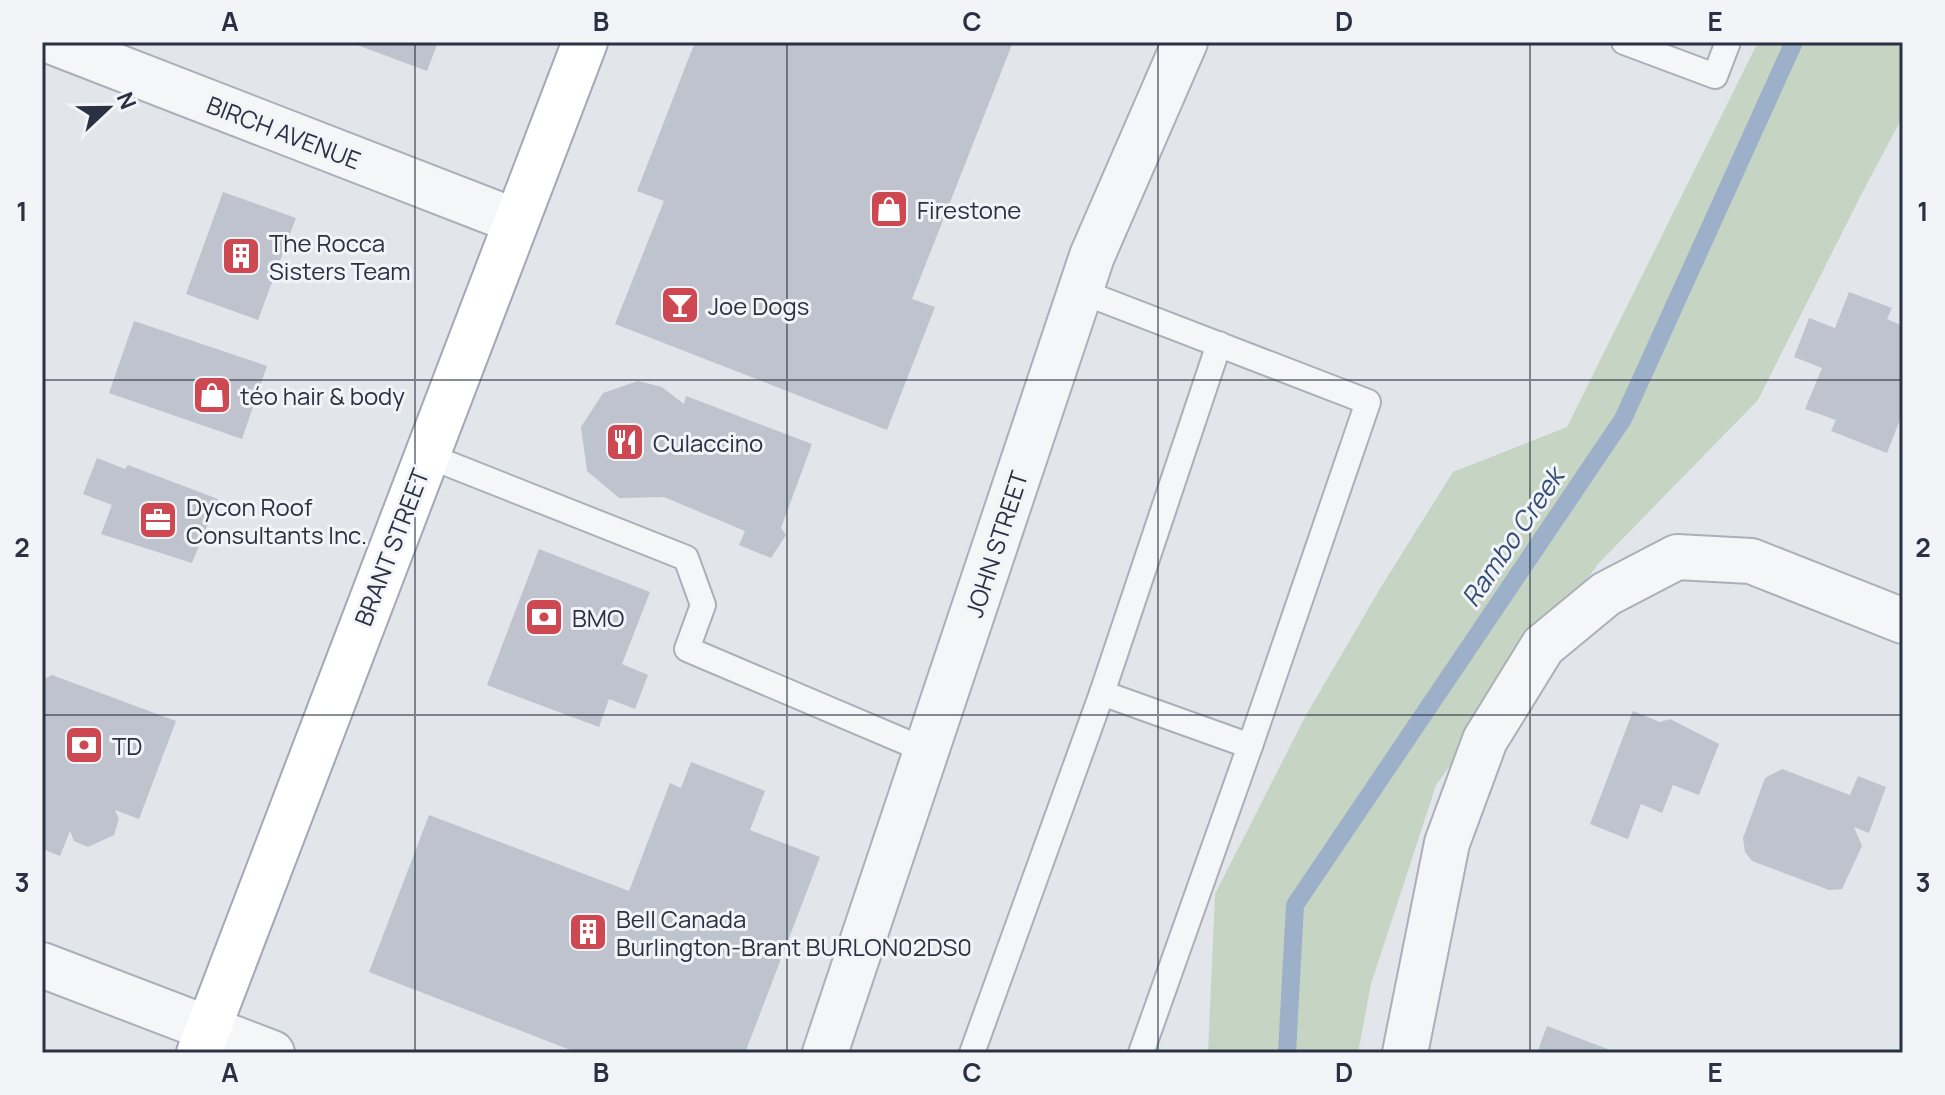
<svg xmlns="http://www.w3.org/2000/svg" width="1945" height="1095" font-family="Manrope,sans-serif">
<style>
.green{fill:#c6d4c3}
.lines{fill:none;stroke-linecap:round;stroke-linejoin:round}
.stream{stroke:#9db0ca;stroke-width:18}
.building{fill:#bfc3cd}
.lane-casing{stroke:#abafb8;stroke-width:28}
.street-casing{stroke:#abafb8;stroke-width:48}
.primary-casing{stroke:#a1a8b6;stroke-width:48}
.lane{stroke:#f5f6f8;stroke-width:24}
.street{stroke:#f5f6f8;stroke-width:44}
.primary{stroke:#fff;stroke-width:44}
.grid{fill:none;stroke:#2a3142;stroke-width:2;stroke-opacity:0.55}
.labels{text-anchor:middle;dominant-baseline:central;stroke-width:6;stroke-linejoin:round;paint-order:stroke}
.street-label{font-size:24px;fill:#2a3142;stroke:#f2f4f8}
.poi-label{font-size:24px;fill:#2a3142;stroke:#f2f4f8;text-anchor:start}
.water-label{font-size:26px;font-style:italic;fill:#344d76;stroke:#f2f4f8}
.neatline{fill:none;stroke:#2a3142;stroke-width:3}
.grid-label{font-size:26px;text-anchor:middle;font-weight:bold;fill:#2a3142}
</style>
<rect width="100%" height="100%" fill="#e2e5ea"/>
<!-- green -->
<path class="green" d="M1758,42H1903V116L1862,193L1758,400L1598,564L1436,785L1371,984L1358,1053H1208L1215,894L1305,717L1381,587L1453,472L1567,427Z"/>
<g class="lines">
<!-- stream -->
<path class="stream" d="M1287,1053L1295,905L1623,419L1794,42"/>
</g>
<!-- building -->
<g class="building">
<path d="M349,42H438L427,71Z"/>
<path d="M695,42H1013L912,299L935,307L887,430L615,324L664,201L637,191Z"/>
<path d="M223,192L296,218L258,320L186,294Z"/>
<path d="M1849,292L1892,308L1887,319L1903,326V412L1887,453L1831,431L1836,420L1805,409L1822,368L1794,357L1809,318L1835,328Z"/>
<path d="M134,321L267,366L242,439L109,393Z"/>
<path d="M638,381L662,387L684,404L686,396L812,444L781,528L786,535L771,558L739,545L745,531L664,497L619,498L587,471L581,427L603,393Z"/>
<path d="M97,458L125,469L128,465L218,499L192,563L101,534L112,505L83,494Z"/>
<path d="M539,549L650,592L622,664L648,675L635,709L609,699L599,727L487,685Z"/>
<path d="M52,675L176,721L139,819L115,810L119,819L114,835L88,847L74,841L70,831L60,856L42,849V680Z"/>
<path d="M1633,711L1660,722L1670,719L1719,744L1699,795L1673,785L1662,813L1641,804L1628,839L1590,824Z"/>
<path d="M691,762L765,791L750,830L820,857L745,1053H578L369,972L429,815L629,891L670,783L681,788Z"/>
<path d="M1782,769L1850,795L1858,776L1886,787L1869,833L1854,827L1862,846L1842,889L1829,890L1752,861L1745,852L1743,838L1765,778Z"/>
<path d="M1547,1026L1618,1053H1537Z"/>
</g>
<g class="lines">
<defs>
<g id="lane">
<path d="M1624,42L1715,76L1728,42"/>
<path d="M1080,291L1368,402L1250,746L1102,693L1219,344"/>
<path d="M426,455L686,558L703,605L687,649L927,751"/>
<path d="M972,1053L1102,693"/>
<path d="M1141,1053L1250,746"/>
</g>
<g id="street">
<path d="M53,42L515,221"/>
<path d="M42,965L272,1053"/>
<path d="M825,1053L1092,256L1185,42"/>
<path d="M1405,1053L1447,843L1485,740L1543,646L1606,594L1677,557L1751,561L1903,621"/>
</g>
<path id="primary" d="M199,1053L585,42"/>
</defs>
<!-- lane casing -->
<use href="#lane" class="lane-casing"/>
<!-- street casing -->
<use href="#street" class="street-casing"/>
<!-- primary casing -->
<use href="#primary" class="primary-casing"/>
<!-- lane -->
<use href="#lane" class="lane"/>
<!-- street -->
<use href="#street" class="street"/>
<!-- primary -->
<use href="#primary" class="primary"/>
</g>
<!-- grid -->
<path class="grid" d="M415,42V1053M787,42V1053M1158,42V1053M1530,42V1053M42,380H1903M42,715H1903"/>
<!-- icons -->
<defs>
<symbol id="shop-square" viewBox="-11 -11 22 22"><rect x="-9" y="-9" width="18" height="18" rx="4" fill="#ce4852" stroke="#f2f4f8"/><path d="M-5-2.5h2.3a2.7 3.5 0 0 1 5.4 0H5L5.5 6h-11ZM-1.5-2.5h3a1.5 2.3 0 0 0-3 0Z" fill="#fff"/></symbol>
<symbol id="building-square" viewBox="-11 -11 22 22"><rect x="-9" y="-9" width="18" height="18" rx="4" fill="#ce4852" stroke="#f2f4f8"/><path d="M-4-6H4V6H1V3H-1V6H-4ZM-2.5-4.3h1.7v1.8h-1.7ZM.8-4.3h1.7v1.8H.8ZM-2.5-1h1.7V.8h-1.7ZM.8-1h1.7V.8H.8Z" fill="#fff"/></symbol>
<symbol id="bar-square" viewBox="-11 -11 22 22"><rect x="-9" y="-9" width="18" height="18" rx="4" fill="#ce4852" stroke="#f2f4f8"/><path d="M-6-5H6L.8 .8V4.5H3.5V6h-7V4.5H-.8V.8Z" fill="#fff"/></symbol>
<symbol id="restaurant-square" viewBox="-11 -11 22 22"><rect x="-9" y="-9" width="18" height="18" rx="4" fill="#ce4852" stroke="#f2f4f8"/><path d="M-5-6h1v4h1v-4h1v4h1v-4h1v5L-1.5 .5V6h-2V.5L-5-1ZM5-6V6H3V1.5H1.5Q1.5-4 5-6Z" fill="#fff"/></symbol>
<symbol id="office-square" viewBox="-11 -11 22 22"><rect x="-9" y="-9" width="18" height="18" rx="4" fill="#ce4852" stroke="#f2f4f8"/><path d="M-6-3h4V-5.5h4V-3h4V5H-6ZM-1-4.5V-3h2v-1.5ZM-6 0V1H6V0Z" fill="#fff"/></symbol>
<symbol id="bank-square" viewBox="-11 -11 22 22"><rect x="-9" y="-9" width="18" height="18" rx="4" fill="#ce4852" stroke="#f2f4f8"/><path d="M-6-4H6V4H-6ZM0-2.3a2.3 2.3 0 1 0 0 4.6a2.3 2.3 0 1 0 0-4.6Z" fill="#fff"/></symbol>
</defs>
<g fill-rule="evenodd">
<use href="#shop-square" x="867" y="187" width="44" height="44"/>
<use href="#building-square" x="219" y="234" width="44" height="44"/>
<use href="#bar-square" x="658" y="283" width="44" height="44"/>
<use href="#shop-square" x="190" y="373" width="44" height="44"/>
<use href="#restaurant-square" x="603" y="420" width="44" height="44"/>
<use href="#office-square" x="136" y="498" width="44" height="44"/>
<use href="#bank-square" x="522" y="595" width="44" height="44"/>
<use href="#bank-square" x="62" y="723" width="44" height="44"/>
<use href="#building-square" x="566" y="910" width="44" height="44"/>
</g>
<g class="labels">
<!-- street labels -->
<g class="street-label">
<text transform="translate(284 132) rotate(21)">BIRCH AVENUE</text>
<text transform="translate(996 544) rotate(-72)">JOHN STREET</text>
<text transform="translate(391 547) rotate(-69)">BRANT STREET</text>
</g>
<!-- poi labels -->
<g class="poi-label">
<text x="917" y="209">Firestone</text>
<text x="269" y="242">The Rocca<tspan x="269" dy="28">Sisters Team</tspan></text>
<text x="708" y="305">Joe Dogs</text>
<text x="240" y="395">téo hair &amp; body</text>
<text x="653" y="442">Culaccino</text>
<text x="186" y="506">Dycon Roof<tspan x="186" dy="28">Consultants Inc.</tspan></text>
<text x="572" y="617">BMO</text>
<text x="112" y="745">TD</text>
<text x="616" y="918">Bell Canada<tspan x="616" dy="28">Burlington-Brant BURLON02DS0</tspan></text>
</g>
<!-- water labels -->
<g class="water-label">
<text transform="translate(1512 537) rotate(-56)">Rambo Creek</text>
</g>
</g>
<!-- border -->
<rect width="1945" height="1095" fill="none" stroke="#f2f4f8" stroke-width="88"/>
<!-- north arrow -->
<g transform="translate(108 108) rotate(68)" stroke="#f2f4f8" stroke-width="6" paint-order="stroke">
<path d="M0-6L14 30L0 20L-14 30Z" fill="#2a3142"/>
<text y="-12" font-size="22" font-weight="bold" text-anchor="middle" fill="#2a3142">N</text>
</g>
<rect x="44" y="44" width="1857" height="1007" class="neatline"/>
<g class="grid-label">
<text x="230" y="31">A</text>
<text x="601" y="31">B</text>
<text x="972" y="31">C</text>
<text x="1344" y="31">D</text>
<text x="1715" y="31">E</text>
<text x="22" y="221">1</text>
<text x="1923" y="221">1</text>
<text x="22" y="557">2</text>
<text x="1923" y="557">2</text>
<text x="22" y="892">3</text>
<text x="1923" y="892">3</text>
<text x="230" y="1082">A</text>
<text x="601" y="1082">B</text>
<text x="972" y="1082">C</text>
<text x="1344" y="1082">D</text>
<text x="1715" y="1082">E</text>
</g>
</svg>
